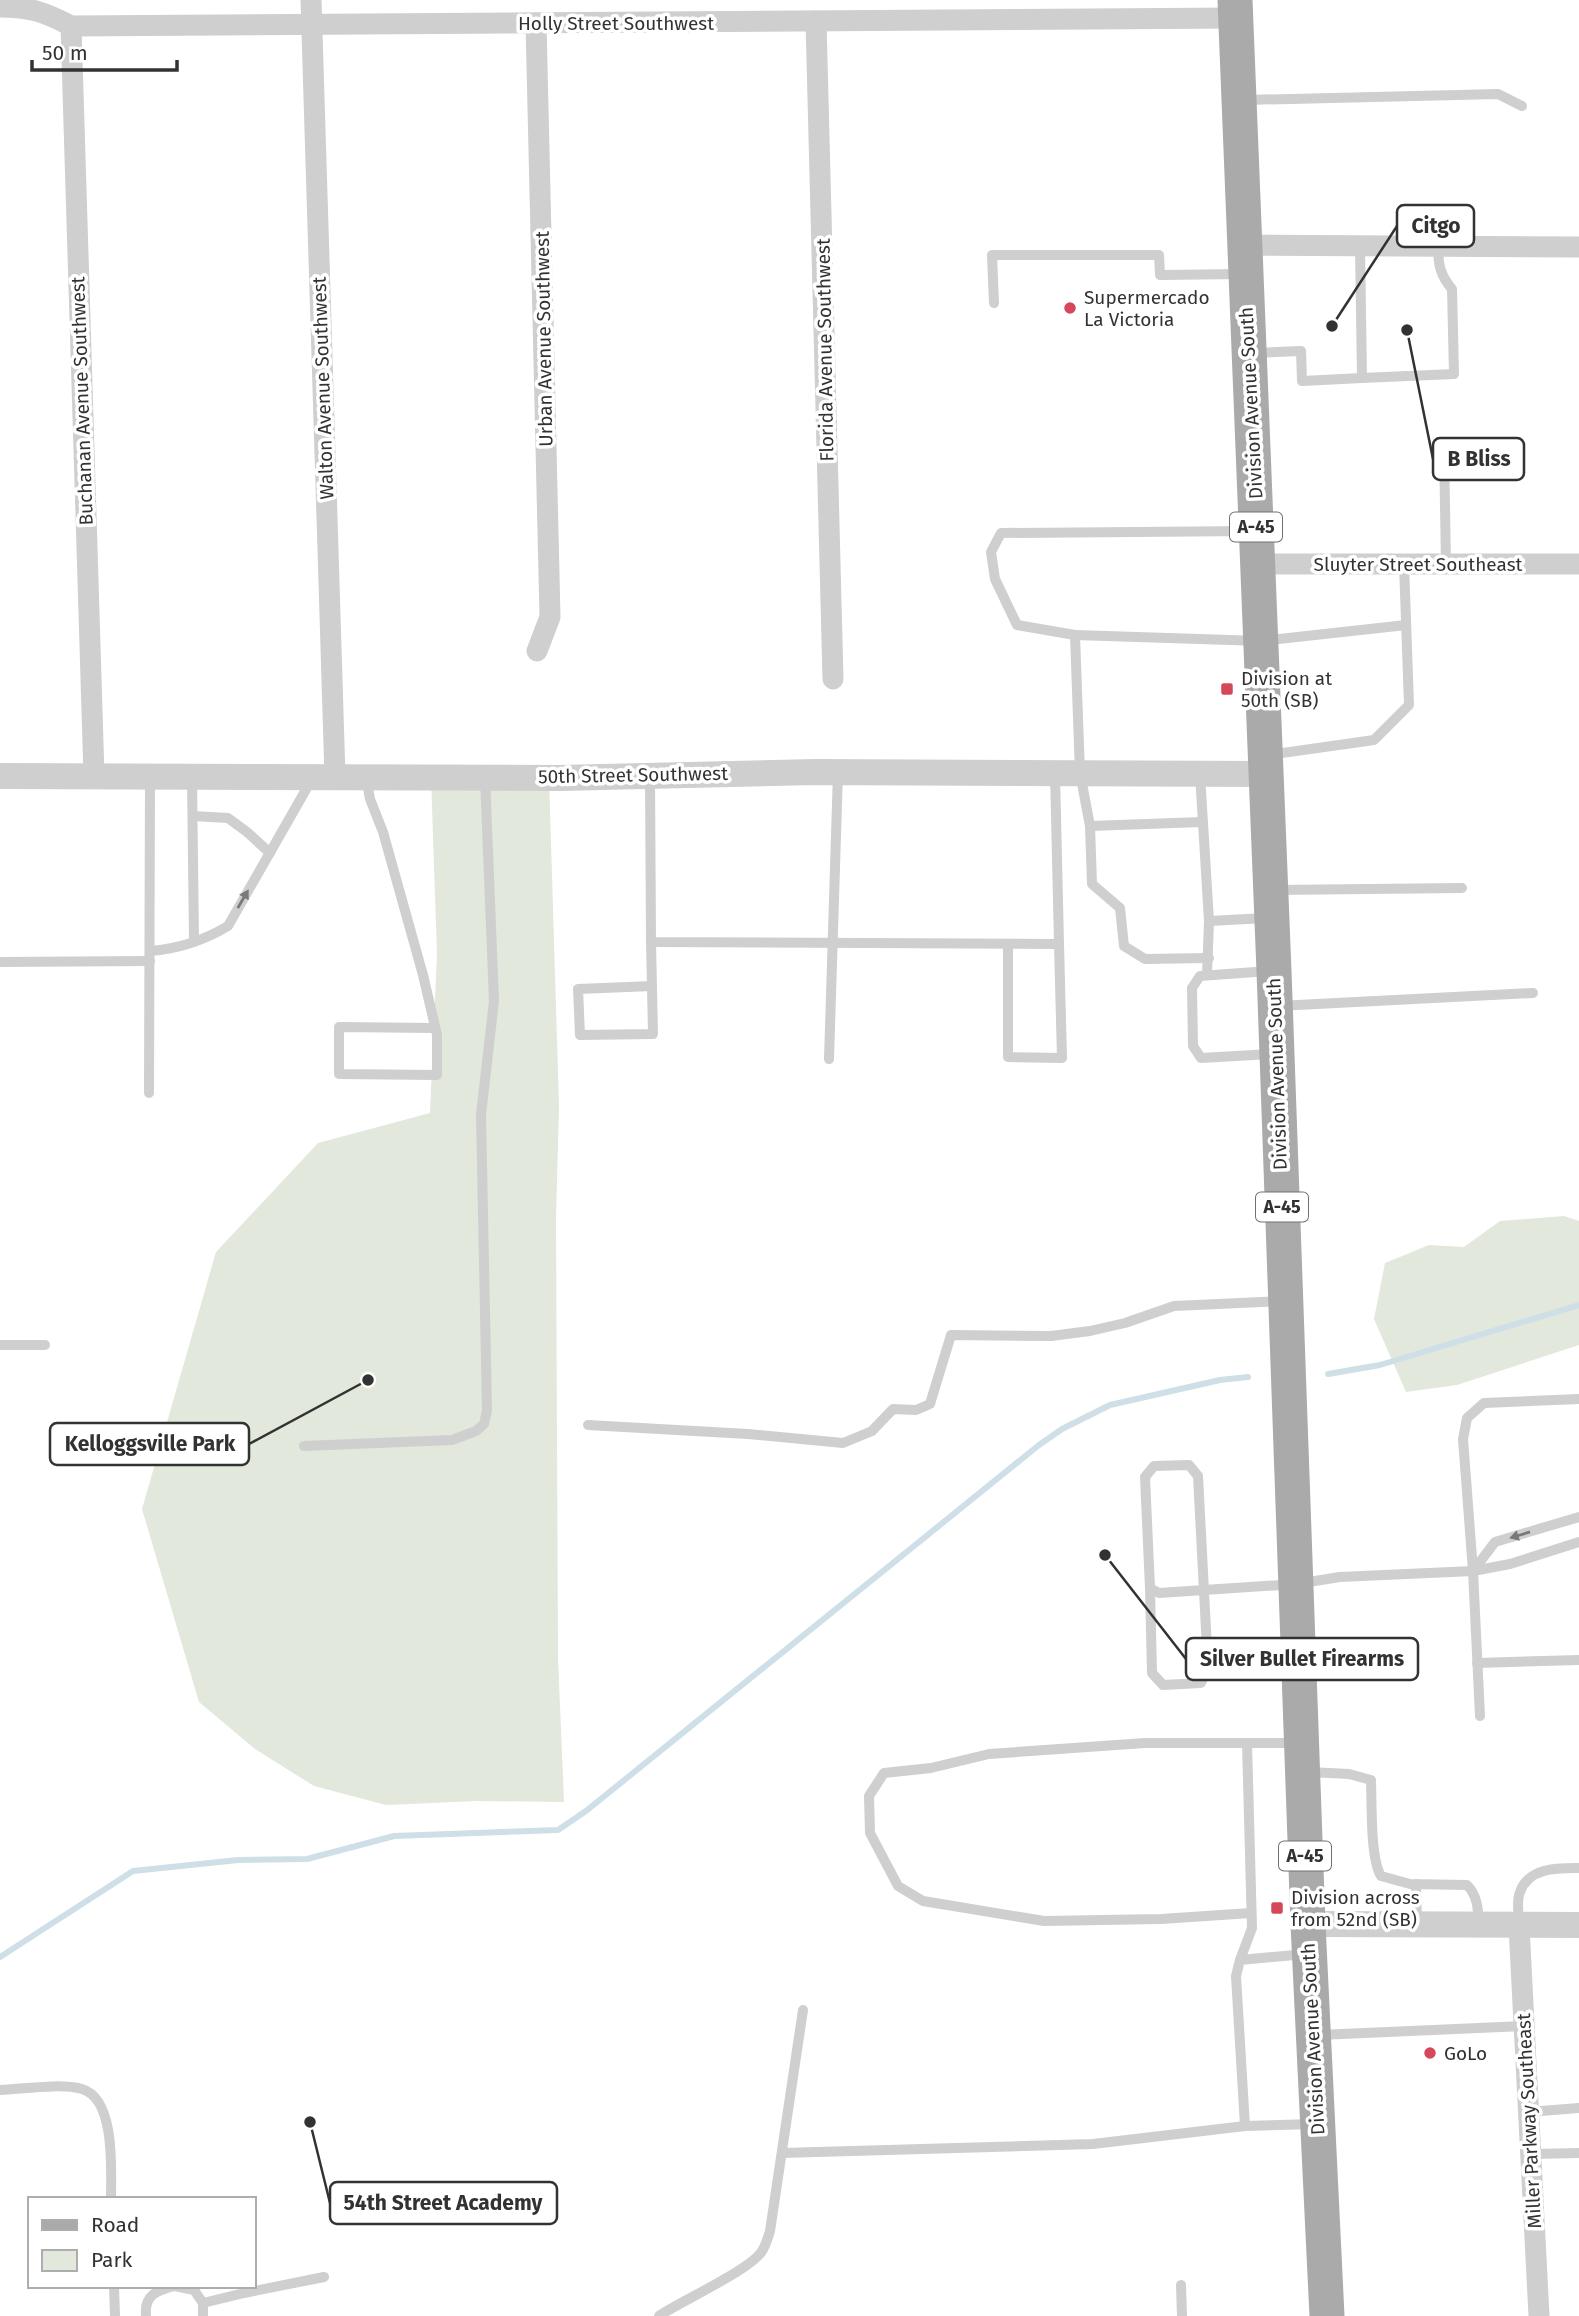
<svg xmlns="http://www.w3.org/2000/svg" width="1579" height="2316" font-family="'Fira Sans',sans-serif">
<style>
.green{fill:#e2e8dc}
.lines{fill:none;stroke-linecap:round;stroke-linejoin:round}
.stream{stroke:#cedfe8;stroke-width:6}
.service{stroke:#cfcfcf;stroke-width:10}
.minor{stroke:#cfcfcf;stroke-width:21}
.tertiary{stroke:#cfcfcf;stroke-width:26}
.primary{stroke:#aaa;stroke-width:35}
.oneway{fill:#797979}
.poi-dot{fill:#d54859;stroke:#fff;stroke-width:2.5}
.labels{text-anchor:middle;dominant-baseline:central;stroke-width:7;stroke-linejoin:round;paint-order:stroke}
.shield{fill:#fff;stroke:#707070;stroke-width:2}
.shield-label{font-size:18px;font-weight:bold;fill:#323232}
.street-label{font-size:19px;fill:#323232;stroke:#fff}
.poi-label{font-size:19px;fill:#323232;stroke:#fff;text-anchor:start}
.leader{fill:none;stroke:#323232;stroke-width:2.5}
.callout-dot{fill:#323232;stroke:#fff;stroke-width:2.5}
.callout{fill:#fff;stroke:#323232;stroke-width:2.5}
.callout-label{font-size:21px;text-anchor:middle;font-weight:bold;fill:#323232}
</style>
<rect width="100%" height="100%" fill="#fff"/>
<!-- green -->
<g class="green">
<path d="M431,777H549L559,1106L556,1218L558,1658L564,1802L477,1801L386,1805L314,1786L255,1749L199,1702L142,1509L216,1252L318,1143L430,1113L437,954Z"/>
<path d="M1564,1216L1579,1221V1345L1457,1385L1406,1392L1374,1319L1385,1263L1429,1245L1464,1247L1500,1221Z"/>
</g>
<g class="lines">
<!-- stream -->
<g class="stream">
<path d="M1328,1374L1380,1365L1579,1305"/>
<path d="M0,1957L133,1871L238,1860L307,1859L394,1836L558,1830L586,1811L1039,1445L1062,1429L1110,1405L1220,1380L1248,1377"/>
</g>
<!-- service -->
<g class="service">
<path d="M1245,100L1498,94L1522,106"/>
<path d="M994,303L992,255H1159L1160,275L1242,274"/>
<path d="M1255,353L1301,351L1302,381L1362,378L1360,246"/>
<path d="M1362,378L1454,374L1452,289C1440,275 1438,264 1438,246"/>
<path d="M1444,448L1446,564"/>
<path d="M1075,635L1261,641L1406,625"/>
<path d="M1268,755L1374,740L1409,705L1404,564"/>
<path d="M1200,774L1209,921L1207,975"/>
<path d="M650,776L651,942L1059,944L1055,773"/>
<path d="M192,777L194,942"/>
<path d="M366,777L370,799L383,832L423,975L437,1035V1075L339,1074V1027L435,1028"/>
<path d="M193,816L228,818L247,832L270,853"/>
<path d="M1202,822L1090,826L1080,773L1075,635L1017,625L995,579L991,552L1001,533L1253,531"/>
<path d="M1090,826L1092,884L1120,908L1124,946L1145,959L1209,958"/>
<path d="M1274,890L1462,888"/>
<path d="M1209,921L1266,918"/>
<path d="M651,942L653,1034L580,1035L578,989L652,986"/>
<path d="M1008,944V1057L1062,1058L1059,944"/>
<path d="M150,951C178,949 203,941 228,926L312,779"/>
<path d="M0,962L150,961"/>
<path d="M1269,971L1200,976L1192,988L1193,1046L1201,1058L1271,1054"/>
<path d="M1278,1006L1533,993"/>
<path d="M829,1059L838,772"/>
<path d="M149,1093L150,776"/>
<path d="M0,1345H45"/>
<path d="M588,1425L748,1434L843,1443L872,1431L893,1409L916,1410L930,1404L951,1335L1051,1336L1090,1331L1125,1323L1174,1306L1281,1301"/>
<path d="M304,1446L452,1440L476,1431L484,1424L487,1410L481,1115L494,1001L485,777"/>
<path d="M1473,1571L1463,1439L1467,1418L1484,1403L1579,1399"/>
<path d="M1473,1571L1495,1542L1579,1517"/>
<path d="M1473,1571L1510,1564L1579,1542"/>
<path d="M1150,1588L1152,1673L1163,1685L1201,1683L1208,1668L1198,1476L1189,1465L1154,1466L1145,1477L1150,1588L1159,1593L1296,1584L1340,1577L1473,1571L1480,1716"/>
<path d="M1477,1663L1579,1660"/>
<path d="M1247,1743H1145L989,1754L931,1768L884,1773L869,1796L870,1833L898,1886L923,1901L1044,1921L1161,1919L1251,1913"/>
<path d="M1309,1772L1349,1774L1371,1780C1372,1803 1370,1858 1381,1876L1410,1884L1467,1885C1478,1896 1478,1910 1479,1925"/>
<path d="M1416,1884L1417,1923"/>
<path d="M1519,1926C1519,1915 1516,1901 1520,1892C1529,1867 1558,1868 1579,1868"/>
<path d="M1240,1960L1252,1928L1247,1743H1298"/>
<path d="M1319,2035L1524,2026"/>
<path d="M0,2090C23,2089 60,2083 82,2089C116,2099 111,2171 111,2199"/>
<path d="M1528,2112L1579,2108"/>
<path d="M1245,2126L1236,1976L1240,1960L1306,1954"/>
<path d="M782,2153L1093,2144L1245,2126L1313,2124"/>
<path d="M1531,2154L1579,2153"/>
<path d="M1181,2285L1182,2316"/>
<path d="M114,2286L115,2316"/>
<path d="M175,2286L194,2290L203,2303V2316"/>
<path d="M203,2303L244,2293L324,2277"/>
<path d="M146,2316C144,2295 156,2291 174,2286"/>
<path d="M659,2316C681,2301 752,2269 762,2251C766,2245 768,2237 770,2231L803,2010"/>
</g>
<!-- minor -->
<g class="minor">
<path d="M311,0L335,777"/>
<path d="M0,7C30,7 45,12 71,26L1236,18"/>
<path d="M816,21L833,679"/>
<path d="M536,23L550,617L537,651"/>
<path d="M71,26L94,776"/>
<path d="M1243,245L1579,247"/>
<path d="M1258,564H1579"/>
<path d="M1519,1926L1539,2316"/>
</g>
<!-- tertiary -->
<g class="tertiary">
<path d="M0,776L559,778L815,772L1266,774"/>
<path d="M1308,1924L1579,1925"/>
</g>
<!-- primary -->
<path class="primary" d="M1235,0L1274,971L1308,1924L1327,2316"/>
</g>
<!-- one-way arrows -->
<defs><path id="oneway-solid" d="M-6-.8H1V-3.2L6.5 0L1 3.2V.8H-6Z" transform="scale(1.75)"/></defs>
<g class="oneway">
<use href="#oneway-solid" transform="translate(243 899) rotate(-60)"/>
<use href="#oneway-solid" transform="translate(1520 1535) rotate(163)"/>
</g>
<!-- markers -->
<g class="poi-dot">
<circle cx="1070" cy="308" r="7"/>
<rect x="1220" y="682" width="14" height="14" rx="3.5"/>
<rect x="1270" y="1901" width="14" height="14" rx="3.5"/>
<circle cx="1430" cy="2053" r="7"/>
</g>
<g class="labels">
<!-- shield labels -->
<g class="shield">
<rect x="1230" y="512.5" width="52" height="29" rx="5"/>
<rect x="1256" y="1192.5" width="52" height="29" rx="5"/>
<rect x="1279" y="1841.5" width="52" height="29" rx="5"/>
</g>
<g class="shield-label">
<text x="1256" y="527">A-45</text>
<text x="1282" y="1207">A-45</text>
<text x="1305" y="1856">A-45</text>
</g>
<!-- street labels -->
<g class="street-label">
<text x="616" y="23">Holly Street Southwest</text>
<text transform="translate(544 339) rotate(-91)">Urban Avenue Southwest</text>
<text transform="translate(825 350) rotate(-91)">Florida Avenue Southwest</text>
<text transform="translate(323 388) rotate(-92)">Walton Avenue Southwest</text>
<text transform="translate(82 401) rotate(-92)">Buchanan Avenue Southwest</text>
<text transform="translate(1251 403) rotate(-93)">Division Avenue South</text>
<text x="1418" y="564">Sluyter Street Southeast</text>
<text transform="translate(633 775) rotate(-1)">50th Street Southwest</text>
<text transform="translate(1277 1074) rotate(-92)">Division Avenue South</text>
<text transform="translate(1313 2039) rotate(-93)">Division Avenue South</text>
<text transform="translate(1529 2121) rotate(-93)">Miller Parkway Southeast</text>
</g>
<!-- poi labels -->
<g class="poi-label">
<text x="1084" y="297">Supermercado<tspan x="1084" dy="22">La Victoria</tspan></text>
<text x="1241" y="678">Division at<tspan x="1241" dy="22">50th (SB)</tspan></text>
<text x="1291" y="1897">Division across<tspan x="1291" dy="22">from 52nd (SB)</tspan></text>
<text x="1444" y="2053">GoLo</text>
</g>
</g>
<!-- callouts -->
<path class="leader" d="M1332 326L1397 226M1407 330L1433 459M368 1380L249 1444M1105 1555L1186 1659M310 2122L330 2203"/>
<g class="callout-dot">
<circle cx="1332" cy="326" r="7"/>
<circle cx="1407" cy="330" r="7"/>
<circle cx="368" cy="1380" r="7"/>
<circle cx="1105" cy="1555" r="7"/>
<circle cx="310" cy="2122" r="7"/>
</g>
<g class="callout">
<rect x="1397" y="205" width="77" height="42" rx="7"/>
<rect x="1433" y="438" width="91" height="42" rx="7"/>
<rect x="50" y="1423" width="199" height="42" rx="7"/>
<rect x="1186" y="1638" width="232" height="42" rx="7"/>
<rect x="330" y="2182" width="227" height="42" rx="7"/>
</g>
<g class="callout-label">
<text x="1436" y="233">Citgo</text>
<text x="1479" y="466">B Bliss</text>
<text x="150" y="1451">Kelloggsville Park</text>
<text x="1302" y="1666">Silver Bullet Firearms</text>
<text x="443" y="2210">54th Street Academy</text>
</g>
<!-- legend -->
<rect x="28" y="2197" width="228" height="91" fill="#ffffff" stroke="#adadad" stroke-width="2"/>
<rect x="42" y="2220" width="35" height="10" fill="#aaaaaa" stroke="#adadad" stroke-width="2"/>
<text x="91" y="2232" font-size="21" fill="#323232">Road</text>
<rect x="42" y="2250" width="35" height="21" fill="#e2e8dc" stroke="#adadad" stroke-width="2"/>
<text x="91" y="2267" font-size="21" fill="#323232">Park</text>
<!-- scale -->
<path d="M32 60v10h145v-10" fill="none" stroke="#323232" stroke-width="3.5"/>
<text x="42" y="60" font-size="21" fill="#323232" stroke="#ffffff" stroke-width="5" paint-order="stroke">50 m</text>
</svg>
